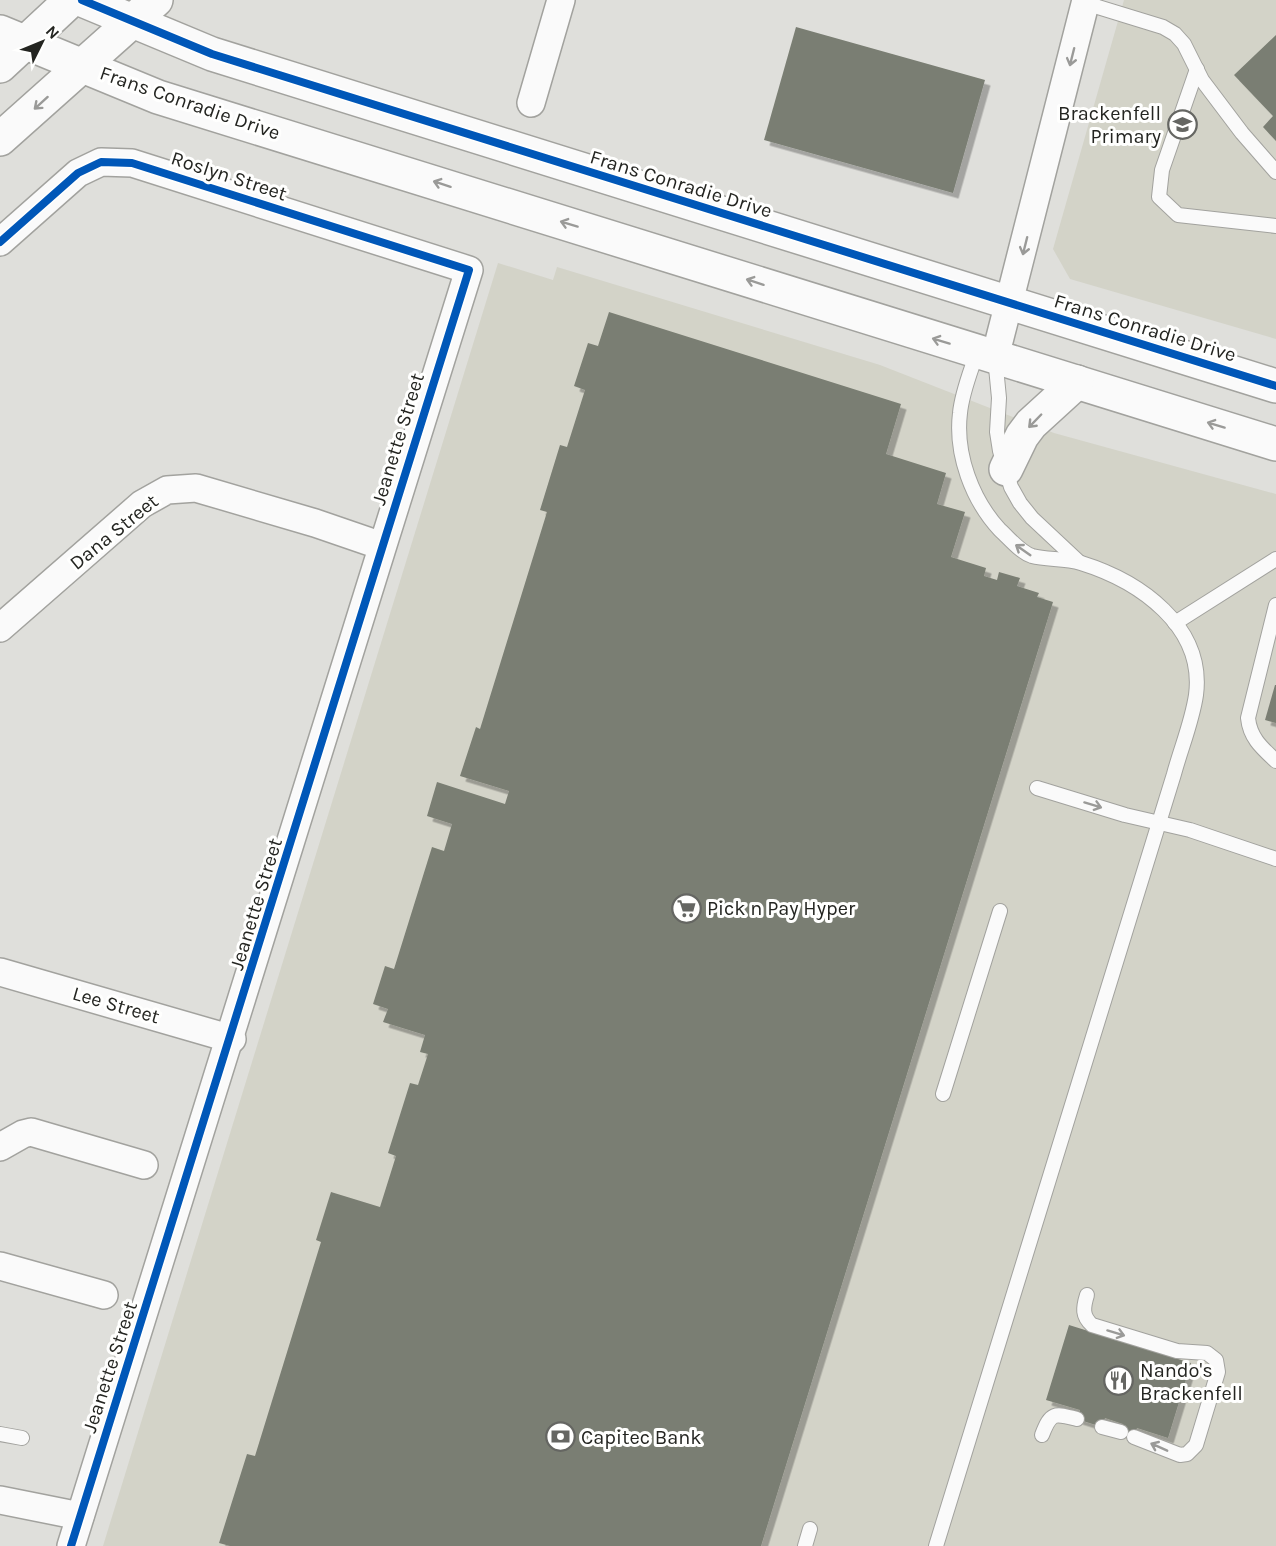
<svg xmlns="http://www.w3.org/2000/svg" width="1276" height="1546" font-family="Karla,sans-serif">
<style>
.built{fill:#d3d3c8}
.building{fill:#7a7e73;filter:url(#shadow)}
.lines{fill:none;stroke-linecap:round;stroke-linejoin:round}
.service-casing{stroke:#a2a29e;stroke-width:16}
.minor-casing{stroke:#a2a29e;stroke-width:30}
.tertiary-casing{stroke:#a2a29e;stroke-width:36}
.service{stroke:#fafafa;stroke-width:14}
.minor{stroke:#fafafa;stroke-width:27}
.tertiary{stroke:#fafafa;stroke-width:33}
.cycleway-casing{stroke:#fffffe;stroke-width:11}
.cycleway{stroke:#0057b8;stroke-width:8}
.oneway{stroke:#9a9a98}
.labels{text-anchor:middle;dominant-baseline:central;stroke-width:6;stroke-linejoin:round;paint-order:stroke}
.street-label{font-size:20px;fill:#242521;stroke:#fffffe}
.poi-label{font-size:20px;fill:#242521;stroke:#fffffe;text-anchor:start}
</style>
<defs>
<filter id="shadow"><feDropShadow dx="5.5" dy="5.5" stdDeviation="0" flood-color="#0004"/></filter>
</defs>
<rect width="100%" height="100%" fill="#dfdfdb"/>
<!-- built -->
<g class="built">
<path d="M1124,0H1276V339L1070,279L1053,249Z"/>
<path d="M498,263L553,280L557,267L880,365L1054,433L1276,494V1546H103Z"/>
</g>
<!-- building -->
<g class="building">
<path d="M796,27L985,80L953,193L764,140Z"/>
<path d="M1276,35V141L1263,127L1273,116L1234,75Z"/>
<path d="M609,312L901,404L886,454L946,473L937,504L965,512L951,557L986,568L984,576L997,580L999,572L1020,578L1017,586L1039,593L1037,597L1053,602L761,1546H230L219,1543L247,1454L255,1456L321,1242L316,1240L331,1192L380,1207L396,1156L388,1153L410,1083L418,1085L428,1054L420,1052L425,1035L383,1022L388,1009L373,1004L385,966L394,969L432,847L444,851L452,824L427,816L437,782L505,804L509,791L460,776L476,727L480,729L547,512L540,510L560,445L567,447L585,390L574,386L588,343L598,346Z"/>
<path d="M1275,685H1276V723L1265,720Z"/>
<path d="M1069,1325L1191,1363L1168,1438L1137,1428L1134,1437L1121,1432L1123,1424L1105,1418L1102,1427L1077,1419L1080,1410L1046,1400Z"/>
</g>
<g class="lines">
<defs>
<g id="service">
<path d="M1085,3L1163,27L1175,34L1184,44L1202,80L1242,133L1276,172"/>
<path d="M1197,69L1162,170L1159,197L1178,215L1276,226"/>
<path d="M995,357L999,398L997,432L1000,451L1011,487L1020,503L1032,518L1079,562"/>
<path d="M1276,605L1248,718C1250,738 1262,748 1276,761"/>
<path d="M1175,623L1276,559"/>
<path d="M1037,788L1125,815L1190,830L1276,859"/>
<path d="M943,1094L1000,911"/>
<path d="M1087,1295C1083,1308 1082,1316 1092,1325L1177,1351L1207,1353L1216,1360L1218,1372L1196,1445L1187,1454L1180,1455L1134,1437"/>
<path d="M1102,1427L1121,1432"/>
<path d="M0,1434L22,1438"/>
<path d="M1042,1435C1051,1412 1054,1413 1077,1419"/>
<path d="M805,1546L810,1529"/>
<path d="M936,1546L1174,774C1181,748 1192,722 1196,695C1205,626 1139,581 1081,563C1065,558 1047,560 1032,556C1020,552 1009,538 1000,530C972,500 955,454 960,413C962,392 971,371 977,352"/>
</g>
<g id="minor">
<path d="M531,103L561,0"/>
<path d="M0,242L78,173L101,162L132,163L469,270C335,695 207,1122 71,1546"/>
<path d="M995,357L1086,0"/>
<path d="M0,628L142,504L167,490L196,488L315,523L382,546"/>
<path d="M0,972L232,1039"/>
<path d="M0,1147L23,1134L31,1132L144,1165"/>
<path d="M0,1266L104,1295"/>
<path d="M0,1500L80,1516"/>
</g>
<g id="tertiary">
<path d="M82,0L212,54L1276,386"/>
<path d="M0,32L158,97L1276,444"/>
<path d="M0,66L71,0"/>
<path d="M0,139L156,0"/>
<path d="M1006,469L1022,436L1031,424L1077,382"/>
</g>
</defs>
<!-- service casing -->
<use href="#service" class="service-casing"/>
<!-- minor casing -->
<use href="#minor" class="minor-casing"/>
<!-- tertiary casing -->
<use href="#tertiary" class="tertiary-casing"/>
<!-- service -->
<use href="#service" class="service"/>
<!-- minor -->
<use href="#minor" class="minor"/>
<!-- tertiary -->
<use href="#tertiary" class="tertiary"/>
<defs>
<g id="cycleway">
<path d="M82,0L212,54L1276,386"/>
<path d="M0,242L78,173L101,162L132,163L469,270C335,695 207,1122 71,1546"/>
</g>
</defs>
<!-- cycleway casing -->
<use href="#cycleway" class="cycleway-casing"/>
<!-- cycleway -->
<use href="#cycleway" class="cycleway"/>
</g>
<!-- one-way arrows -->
<defs><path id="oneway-shaft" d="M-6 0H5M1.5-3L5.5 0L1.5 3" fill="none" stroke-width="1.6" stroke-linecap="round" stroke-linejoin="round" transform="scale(1.5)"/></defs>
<g class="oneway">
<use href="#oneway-shaft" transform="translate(1072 57) rotate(104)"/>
<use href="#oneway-shaft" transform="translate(41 103) rotate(138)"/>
<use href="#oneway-shaft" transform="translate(442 184) rotate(-162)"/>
<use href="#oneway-shaft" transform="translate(569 224) rotate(-163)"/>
<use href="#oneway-shaft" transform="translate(1025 246) rotate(104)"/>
<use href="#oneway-shaft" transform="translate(755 282) rotate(-162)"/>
<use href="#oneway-shaft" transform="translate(941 341) rotate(-163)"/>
<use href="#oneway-shaft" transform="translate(1035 421) rotate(134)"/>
<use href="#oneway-shaft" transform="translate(1216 425) rotate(-163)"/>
<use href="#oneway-shaft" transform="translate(1023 550) rotate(-145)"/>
<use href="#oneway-shaft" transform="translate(1093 805) rotate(17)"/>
<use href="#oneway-shaft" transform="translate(1116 1333) rotate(17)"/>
<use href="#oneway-shaft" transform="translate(1159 1447) rotate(-156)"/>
</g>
<!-- icons -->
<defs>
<symbol id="school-ring" viewBox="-11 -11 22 22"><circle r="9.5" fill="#fffffe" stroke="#656662" stroke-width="1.5"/><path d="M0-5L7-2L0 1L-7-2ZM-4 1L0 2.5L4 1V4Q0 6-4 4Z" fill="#656662"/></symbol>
<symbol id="supermarket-ring" viewBox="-11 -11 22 22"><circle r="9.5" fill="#fffffe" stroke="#656662" stroke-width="1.5"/><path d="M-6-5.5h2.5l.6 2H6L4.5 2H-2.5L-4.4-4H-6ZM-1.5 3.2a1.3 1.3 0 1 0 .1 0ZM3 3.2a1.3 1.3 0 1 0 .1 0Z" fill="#656662"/></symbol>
<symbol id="restaurant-ring" viewBox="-11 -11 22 22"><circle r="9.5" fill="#fffffe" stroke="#656662" stroke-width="1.5"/><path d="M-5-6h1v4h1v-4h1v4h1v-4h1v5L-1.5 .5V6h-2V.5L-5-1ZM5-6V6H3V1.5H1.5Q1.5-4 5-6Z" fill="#656662"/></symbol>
<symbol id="bank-ring" viewBox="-11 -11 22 22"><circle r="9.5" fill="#fffffe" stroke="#656662" stroke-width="1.5"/><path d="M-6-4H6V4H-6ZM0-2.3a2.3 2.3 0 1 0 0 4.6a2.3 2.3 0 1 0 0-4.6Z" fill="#656662"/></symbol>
</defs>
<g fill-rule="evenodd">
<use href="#school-ring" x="1166" y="108" width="33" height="33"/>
<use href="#supermarket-ring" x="670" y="892" width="33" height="33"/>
<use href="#restaurant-ring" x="1102" y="1364" width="33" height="33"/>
<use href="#bank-ring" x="544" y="1420" width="33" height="33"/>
</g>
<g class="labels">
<!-- street labels -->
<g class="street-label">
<text transform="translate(190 103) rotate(19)">Frans Conradie Drive</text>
<text transform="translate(229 176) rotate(18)">Roslyn Street</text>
<text transform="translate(681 184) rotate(17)">Frans Conradie Drive</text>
<text transform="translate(1145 328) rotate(17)">Frans Conradie Drive</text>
<text transform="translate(398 439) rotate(-73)">Jeanette Street</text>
<text transform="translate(114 532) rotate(-39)">Dana Street</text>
<text transform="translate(256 904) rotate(-73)">Jeanette Street</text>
<text transform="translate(116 1005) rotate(16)">Lee Street</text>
<text transform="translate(110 1367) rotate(-72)">Jeanette Street</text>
</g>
<!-- poi labels -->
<g class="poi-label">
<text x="1161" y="113" text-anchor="end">Brackenfell<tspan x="1161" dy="23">Primary</tspan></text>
<text x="707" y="908">Pick n Pay Hyper</text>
<text x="1140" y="1370">Nando's<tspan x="1140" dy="23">Brackenfell</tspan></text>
<text x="581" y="1437">Capitec Bank</text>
</g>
</g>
<!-- north arrow -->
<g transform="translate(42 42) rotate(47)" stroke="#fffffe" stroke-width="4.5" paint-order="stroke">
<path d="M0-4.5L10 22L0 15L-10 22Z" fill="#242521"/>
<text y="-9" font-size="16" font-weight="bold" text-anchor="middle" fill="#242521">N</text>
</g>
</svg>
